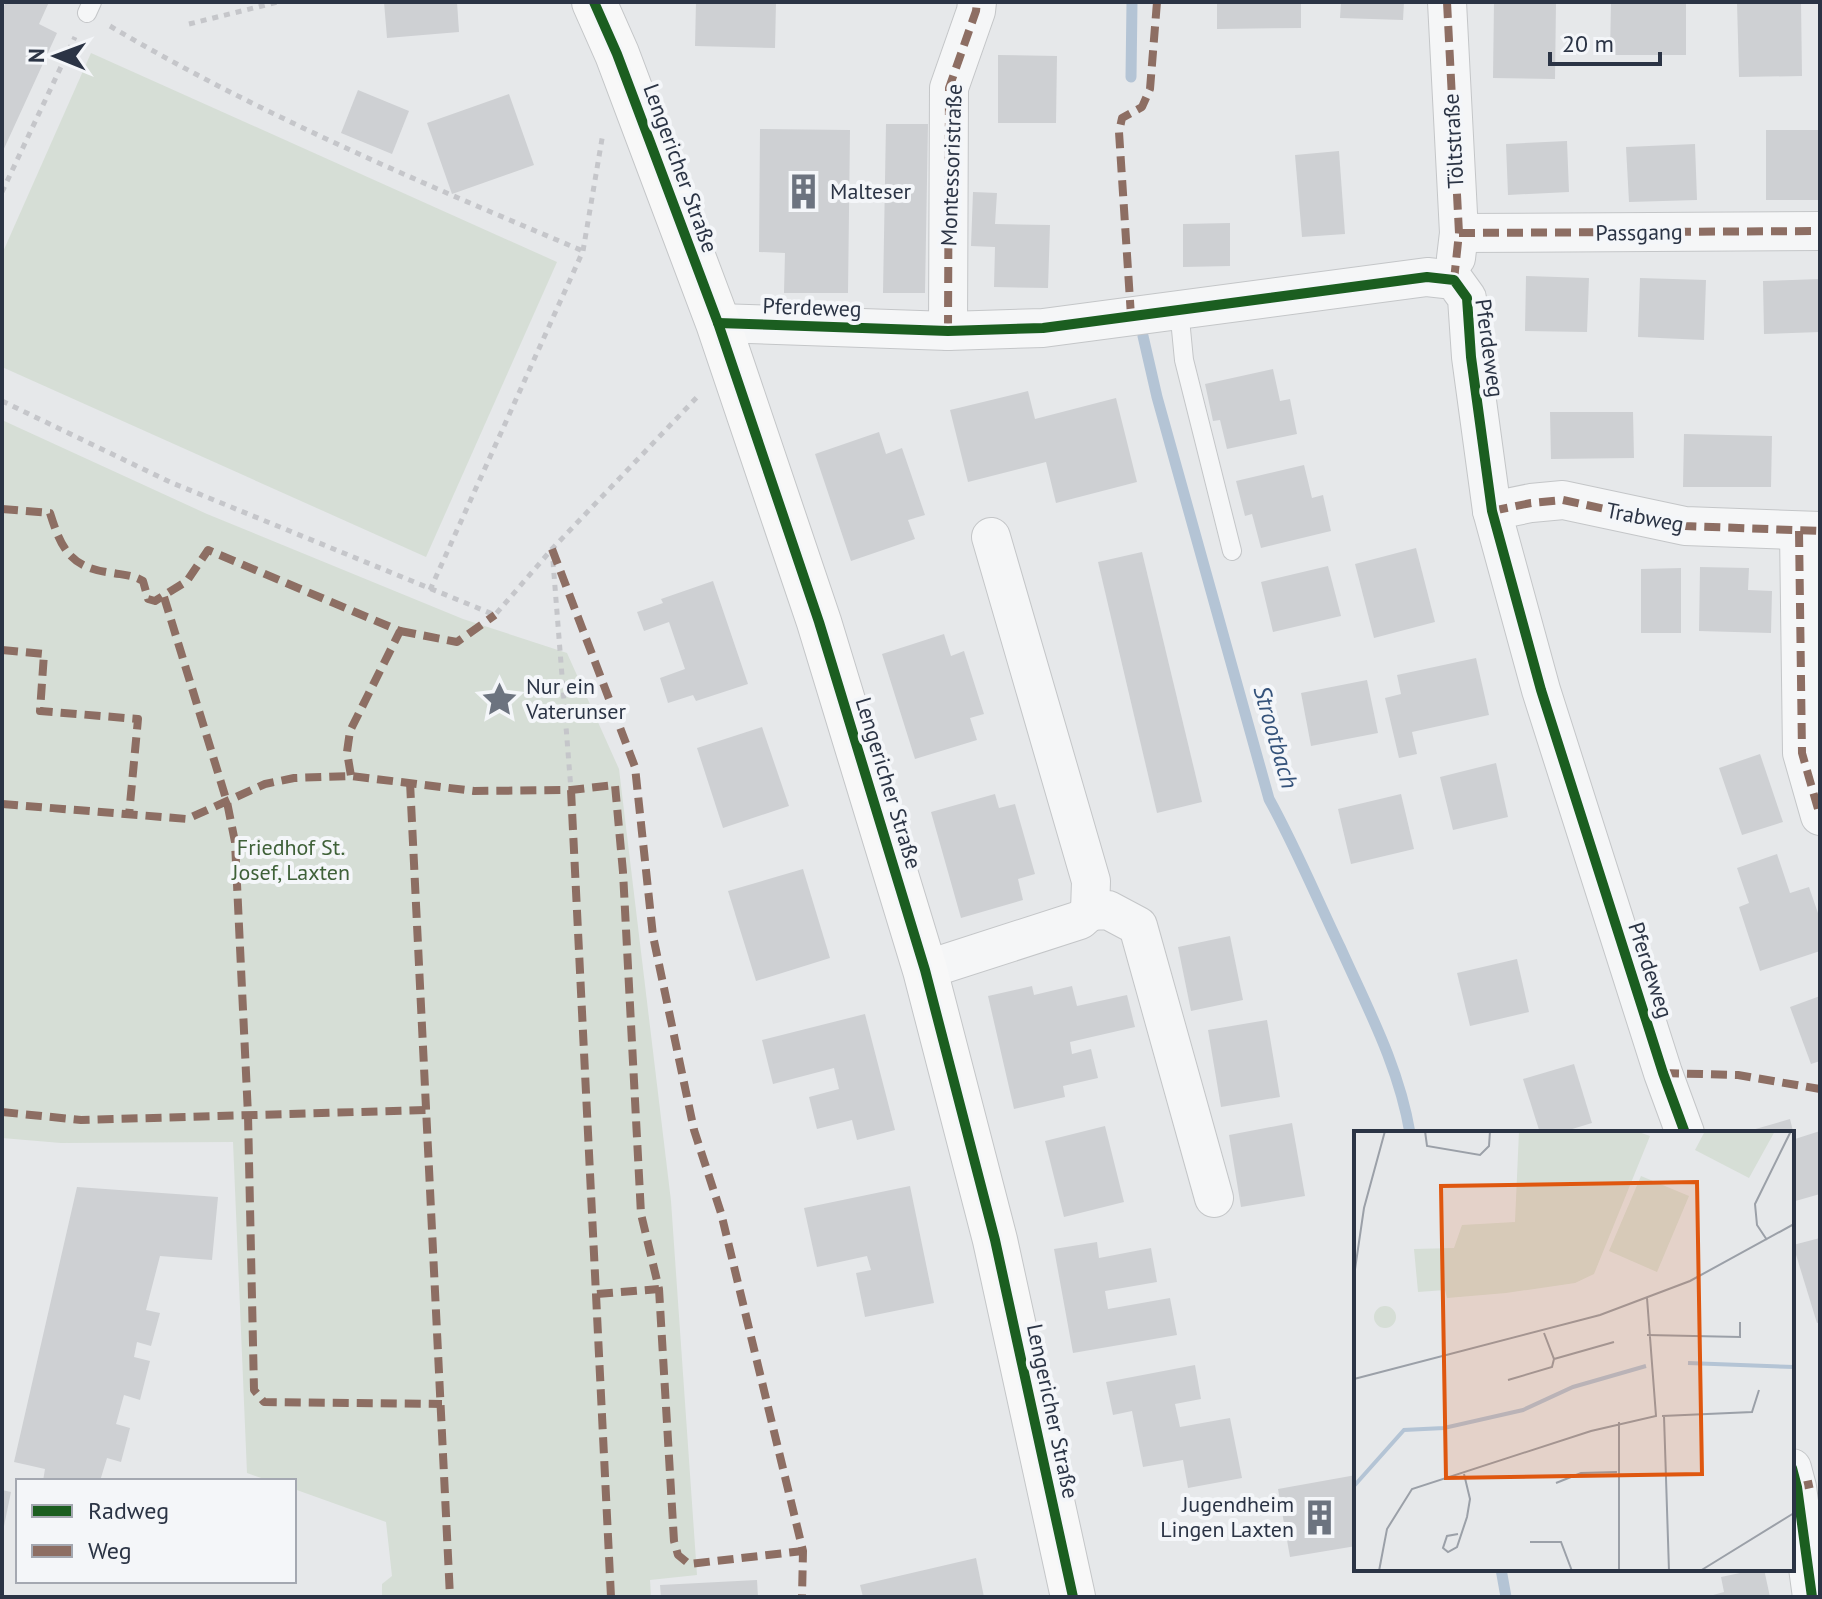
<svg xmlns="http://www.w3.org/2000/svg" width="1822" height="1599" font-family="'PT Sans',sans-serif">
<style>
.green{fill:#d6ded6}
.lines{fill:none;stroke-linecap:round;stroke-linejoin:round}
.stream{stroke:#b4c4d5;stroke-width:11}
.building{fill:#ced0d3}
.service-casing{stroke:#c4c6c8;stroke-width:20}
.minor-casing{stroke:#c4c6c8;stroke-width:40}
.secondary-casing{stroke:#c4c6c8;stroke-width:46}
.path{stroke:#c5c6ca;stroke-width:5;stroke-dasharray:6 6;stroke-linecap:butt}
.service{stroke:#f5f6f7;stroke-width:18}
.minor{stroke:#f5f6f7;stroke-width:38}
.secondary{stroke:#f8f8f8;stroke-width:44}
.quiet{stroke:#8d6e63;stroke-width:8;stroke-dasharray:16 8;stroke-linecap:butt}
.cycleway-casing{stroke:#f4f6f9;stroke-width:15}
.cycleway{stroke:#1b5e20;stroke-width:10}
.labels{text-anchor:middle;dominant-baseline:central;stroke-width:8;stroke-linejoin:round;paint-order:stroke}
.street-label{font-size:22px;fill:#2b3445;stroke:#f4f6f9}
.poi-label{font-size:22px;fill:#2b3445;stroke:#f4f6f9;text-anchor:start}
.park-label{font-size:22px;fill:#3f6138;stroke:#f4f6f9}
.water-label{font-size:24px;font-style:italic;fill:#34527a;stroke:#f4f6f9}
.inset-river{fill:none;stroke:#b4c4d5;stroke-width:4}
.inset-road{fill:none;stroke:#9ba0a8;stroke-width:2}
.view{fill:#df570f;fill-opacity:0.15;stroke:#df570f;stroke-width:4}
.inset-edge{fill:none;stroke:#2b3445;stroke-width:4}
</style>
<rect width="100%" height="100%" fill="#e6e8ea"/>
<!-- green -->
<g class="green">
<path d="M91,53L557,262L426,557L2,367V254Z"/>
<path d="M2,420L207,514L463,619L567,653L619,769L671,1201L697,1575L650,1580L651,1597H382V1584L392,1576L386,1522L294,1489V1481H270L247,1473L233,1142L61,1143L2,1138Z"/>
</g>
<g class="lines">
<!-- stream -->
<g class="stream">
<path d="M1131,77L1132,2"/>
<path d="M1143,336L1157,397L1269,799C1296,848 1317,899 1341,949C1368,1009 1399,1067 1410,1133"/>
<path d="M1501,1569L1506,1597"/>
</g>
</g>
<!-- building -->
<g class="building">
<path d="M6,2H49L39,24L57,33L2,153V10Z"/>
<path d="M384,2H457L459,32L387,38Z"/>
<path d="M696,2H776L775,48L695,46Z"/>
<path d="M1217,2H1301V28L1217,29Z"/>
<path d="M1341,2H1404L1403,20L1340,18Z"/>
<path d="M1494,2H1556L1555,79L1493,78Z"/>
<path d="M1611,2H1686V55H1610Z"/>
<path d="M1737,2H1801L1802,76L1739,77Z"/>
<path d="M998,55L1057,56L1056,123H998Z"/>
<path d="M358,90L409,111L392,154L341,133Z"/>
<path d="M509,94L534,165L452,194L427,123Z"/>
<path d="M886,124H928L925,293H883Z"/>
<path d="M760,129L850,130L848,293H784L785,253L759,252Z"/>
<rect x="1766" y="130" width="54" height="70"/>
<path d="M1567,141L1569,192L1508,195L1506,144Z"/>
<path d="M1695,144L1697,200L1629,202L1626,147Z"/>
<path d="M1339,151L1345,234L1302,237L1295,155Z"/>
<path d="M973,192L997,193L995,224L1050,225L1048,288L994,287L995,247L971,246Z"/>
<path d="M1230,223V266L1183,267V224Z"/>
<path d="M1526,276L1589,278L1587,332L1525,331Z"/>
<path d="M1640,278L1706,280L1704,340L1638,337Z"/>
<path d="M1820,279V332L1764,334L1763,281Z"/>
<path d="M1273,369L1280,401L1290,399L1297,434L1227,449L1220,420L1213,421L1205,384Z"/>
<path d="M1028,391L1035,419L1116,398L1137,482L1056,503L1046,462L968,482L950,410Z"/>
<path d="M1550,412H1633L1634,458L1551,459Z"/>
<path d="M879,432L886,454L902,448L925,515L908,520L915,539L851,561L815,454Z"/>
<path d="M1684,434L1772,436L1771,487H1683Z"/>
<path d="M1304,465L1312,498L1323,495L1331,531L1261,548L1252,514L1245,516L1236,481Z"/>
<path d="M1416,548L1435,622L1374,638L1355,564Z"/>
<path d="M1142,552L1202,802L1157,813L1098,562Z"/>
<path d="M1328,566L1341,616L1273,632L1261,582Z"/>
<path d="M1700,567L1749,568L1748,590L1772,591L1771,633L1699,631Z"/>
<path d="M1681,568V633H1641V569Z"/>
<path d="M713,581L748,684L696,701L693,695L668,703L660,678L685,669L669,622L644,631L637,612L663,603L661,599Z"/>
<path d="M944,634L951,656L964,651L984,714L970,718L977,740L915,759L882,654Z"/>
<path d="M1476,658L1489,715L1412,732L1417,754L1399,758L1385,698L1401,694L1397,675Z"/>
<path d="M1367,680L1378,733L1311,746L1301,693Z"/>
<path d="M762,727L789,806L723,828L697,748Z"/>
<path d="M1760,754L1783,822L1742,835L1719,768Z"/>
<path d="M1496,763L1508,817L1453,830L1440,777Z"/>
<path d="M995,794L999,808L1015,804L1035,874L1018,879L1023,900L961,918L931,812Z"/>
<path d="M1401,794L1414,849L1351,864L1338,809Z"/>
<path d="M1777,854L1790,893L1809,887L1820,919V951L1760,971L1739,907L1749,903L1737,868Z"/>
<path d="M803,869L830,958L756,981L728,891Z"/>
<path d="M1230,936L1243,1000L1191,1011L1178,947Z"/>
<path d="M1517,959L1529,1012L1470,1026L1457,973Z"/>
<path d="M1032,986L1034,995L1072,986L1077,1006L1127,995L1135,1027L1070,1042L1072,1054L1091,1049L1098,1078L1063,1086L1065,1097L1014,1109L988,996Z"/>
<path d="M1820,996V1061L1811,1064L1790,1007Z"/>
<path d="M865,1014L895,1130L857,1140L852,1120L817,1129L809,1097L839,1089L834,1068L773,1084L762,1040Z"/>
<path d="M1267,1020L1280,1097L1221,1107L1208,1030Z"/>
<path d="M1574,1064L1592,1123L1559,1133H1540L1523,1079Z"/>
<path d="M1790,1119L1795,1139L1820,1131V1194L1792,1202V1133L1745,1132Z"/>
<path d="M1292,1123L1305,1196L1241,1207L1229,1135Z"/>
<path d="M1105,1126L1124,1202L1064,1217L1045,1141Z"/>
<path d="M910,1186L934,1303L865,1317L856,1273L871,1270L867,1256L817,1267L804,1208Z"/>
<path d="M77,1187L218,1197L212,1260L160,1256L146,1310L160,1313L151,1346L137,1342L134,1357L150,1361L140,1400L124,1395L116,1424L130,1428L121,1462L107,1458L100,1481H43L45,1469L14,1462Z"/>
<path d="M1820,1238V1322L1817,1323L1793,1245Z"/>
<path d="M1097,1242L1099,1258L1151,1248L1157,1282L1105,1291L1108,1309L1170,1298L1177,1335L1073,1353L1054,1249Z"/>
<path d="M1195,1365L1201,1399L1175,1404L1180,1427L1230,1418L1242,1478L1188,1488L1183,1460L1143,1467L1132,1411L1113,1415L1106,1382Z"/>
<path d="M1356,1475V1546L1290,1557L1278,1489Z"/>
<path d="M2,1490L11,1492L3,1531H2Z"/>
<path d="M976,1558L984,1597H863L860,1585Z"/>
<path d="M1759,1569H1764L1770,1597H1706L1724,1592L1721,1577Z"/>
<path d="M757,1580L758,1597H661L660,1585Z"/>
</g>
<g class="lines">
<defs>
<g id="service">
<path d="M87,13L92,2"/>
<path d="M1179,309L1184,360L1232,551"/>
</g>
<g id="minor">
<path d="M1447,2L1459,233L1456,258"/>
<path d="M1459,233L1820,231"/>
<path d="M718,323L948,331L1043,328L1427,277L1454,280L1467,298L1471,357L1492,511L1541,690L1663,1073L1685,1133"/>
<path d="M948,331L949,88L976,11L977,2"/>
<path d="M1492,511L1531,503L1563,500L1685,526L1820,531"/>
<path d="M1799,531L1802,753L1820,816"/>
<path d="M1090,911L1108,910L1138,926L1214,1198"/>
<path d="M925,970L1080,920L1090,911L1091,881L991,537"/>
<path d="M1792,1468L1797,1487L1812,1597"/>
</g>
<path id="secondary" d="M594,2L617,54L718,323L819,622L925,970L995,1240L1073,1597"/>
</defs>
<!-- service casing -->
<use href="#service" class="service-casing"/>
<!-- minor casing -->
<use href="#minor" class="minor-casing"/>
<!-- secondary casing -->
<use href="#secondary" class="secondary-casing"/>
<!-- path -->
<g class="path">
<path d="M189,24L278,2"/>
<path d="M110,26C260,115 422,183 583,251"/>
<path d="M2,192L75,37"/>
<path d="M2,401L170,482L495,615L552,549L700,394"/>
<path d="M552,549L571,790"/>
<path d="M430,590L583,251L603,133"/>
</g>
<!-- service -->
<use href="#service" class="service"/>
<!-- minor -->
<use href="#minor" class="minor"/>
<!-- secondary -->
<use href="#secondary" class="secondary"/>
<!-- quiet -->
<g class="quiet">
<path d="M1447,2L1459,233L1454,280"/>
<path d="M1459,233L1820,231"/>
<path d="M1131,316L1119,132L1122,118L1142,107L1150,89L1157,2"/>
<path d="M948,331L949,88L976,11L977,2"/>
<path d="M2,509L50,513C62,551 71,568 113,573C124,575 133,575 143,581L148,599L155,601L187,581L208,550L400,631L350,731L347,752L351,776"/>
<path d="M1492,511L1531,503L1563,500L1685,526L1820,531"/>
<path d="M1799,531L1802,753L1820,816"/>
<path d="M552,549L635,767L653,936L694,1130L721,1213L803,1551L802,1597"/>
<path d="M164,597L227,802L235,842L248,1115L254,1390L264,1402L442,1404"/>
<path d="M400,631L457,642L495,615"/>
<path d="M2,650L44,654L40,711L138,719L129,815"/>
<path d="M410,782L450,1597"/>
<path d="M571,790L611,1597"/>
<path d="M2,804L187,819L265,784L294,778L351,776L474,791L571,790L615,785L623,872L641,1214L659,1289L674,1541L678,1555L689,1564L803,1551"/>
<path d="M1663,1073L1738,1075L1820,1089"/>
<path d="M2,1112L81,1120L427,1110"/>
<path d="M597,1294L659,1289"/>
<path d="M1797,1487L1820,1482"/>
</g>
<defs>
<g id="cycleway">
<path d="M594,2L617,54L718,323L819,622L925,970L995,1240L1073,1597"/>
<path d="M718,323L948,331L1043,328L1427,277L1454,280L1467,298L1471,357L1492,511L1541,690L1663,1073L1685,1133"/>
<path d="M1792,1468L1797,1487L1812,1597"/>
</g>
</defs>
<!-- cycleway casing -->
<use href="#cycleway" class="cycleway-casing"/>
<!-- cycleway -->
<use href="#cycleway" class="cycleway"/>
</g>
<!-- icons -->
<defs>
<symbol id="building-bare" viewBox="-9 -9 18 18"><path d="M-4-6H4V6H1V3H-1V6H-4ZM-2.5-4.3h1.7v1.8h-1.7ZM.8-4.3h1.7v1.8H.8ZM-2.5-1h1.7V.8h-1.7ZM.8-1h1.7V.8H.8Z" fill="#6c737f" stroke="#f4f6f9" stroke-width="2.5" paint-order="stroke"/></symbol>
<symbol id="sight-bare" viewBox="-9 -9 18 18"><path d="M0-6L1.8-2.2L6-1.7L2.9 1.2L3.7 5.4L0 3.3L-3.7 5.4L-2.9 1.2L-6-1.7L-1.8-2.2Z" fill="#6c737f" stroke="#f4f6f9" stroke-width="2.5" paint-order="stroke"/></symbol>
</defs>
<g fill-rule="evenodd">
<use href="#building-bare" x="778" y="166" width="51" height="51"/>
<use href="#sight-bare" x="474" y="674" width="51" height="51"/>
<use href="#building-bare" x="1294" y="1492" width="51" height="51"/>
</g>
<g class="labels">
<!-- street labels -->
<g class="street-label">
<text transform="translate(1453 141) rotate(-93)">Töltstraße</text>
<text transform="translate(951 165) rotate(-88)">Montessoristraße</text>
<text transform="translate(681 168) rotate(70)">Lengericher Straße</text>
<text transform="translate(1639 232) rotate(-1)">Passgang</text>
<text transform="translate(812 307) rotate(2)">Pferdeweg</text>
<text transform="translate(1490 348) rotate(82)">Pferdeweg</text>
<text transform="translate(1645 517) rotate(11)">Trabweg</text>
<text transform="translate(889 783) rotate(73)">Lengericher Straße</text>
<text transform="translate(1651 970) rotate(72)">Pferdeweg</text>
<text transform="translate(1053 1411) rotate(78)">Lengericher Straße</text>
</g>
<!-- poi labels -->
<g class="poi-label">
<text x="830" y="191">Malteser</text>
<text x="526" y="686">Nur ein<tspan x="526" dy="25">Vaterunser</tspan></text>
<text x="1294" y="1504" text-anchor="end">Jugendheim<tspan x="1294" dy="25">Lingen Laxten</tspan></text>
</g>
<!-- park labels -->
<g class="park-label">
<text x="291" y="847">Friedhof St.<tspan x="291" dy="25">Josef, Laxten</tspan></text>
</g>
<!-- water labels -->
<g class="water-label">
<text transform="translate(1276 737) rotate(74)">Strootbach</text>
</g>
</g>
<!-- overview -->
<g transform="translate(1354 1131)">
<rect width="440" height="440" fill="#e6e8ea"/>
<path d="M165,0H282L296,5L240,143L221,152L152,162L93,167L91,159L64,161L60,118L100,117L108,94L161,91ZM351,0H421L395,47L341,19ZM287,45L335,65L303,141L255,120ZM20 186a11 11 0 1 1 22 0a11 11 0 1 1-22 0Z" fill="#d6ded6"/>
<path class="inset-river" d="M334,232L440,236M0,355L50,299L90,297L169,279L219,256L292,235"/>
<path class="inset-road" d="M71,0L73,15L126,24L135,15L136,0M413,109L403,94L401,73L437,0M0,145L10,77L31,0M190,202L200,228L260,211M293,204L386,206V191M0,248L246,184L336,150L440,93M154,249L198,236L200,228M308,285L398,281L405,259M310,285L315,440M202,352L227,342L263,341M104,403L93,405L89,417L94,421L103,416L113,386L116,368L110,343M176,411H207L218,440M25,440L33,398L58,358L237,300L302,285L293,167M265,440V291M346,440L440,382"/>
<path class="view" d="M343,51L348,343L92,347L87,55Z"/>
<rect width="440" height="440" class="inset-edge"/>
</g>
<!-- border -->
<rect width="1822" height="1599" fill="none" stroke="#2b3445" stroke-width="8"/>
<!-- legend -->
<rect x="16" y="1479" width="280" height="104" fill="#f4f6f9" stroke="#a4a8b1" stroke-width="2"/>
<rect x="32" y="1505" width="40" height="12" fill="#1b5e20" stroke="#a4a8b1" stroke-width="2"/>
<text x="88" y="1519" font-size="24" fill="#2b3445">Radweg</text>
<rect x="32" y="1545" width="40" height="12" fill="#8d6e63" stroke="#a4a8b1" stroke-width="2"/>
<text x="88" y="1559" font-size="24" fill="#2b3445">Weg</text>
<!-- north arrow -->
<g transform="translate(56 56) rotate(271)" stroke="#f4f6f9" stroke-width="6" paint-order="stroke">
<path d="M0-6L14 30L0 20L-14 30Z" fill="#2b3445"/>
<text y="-12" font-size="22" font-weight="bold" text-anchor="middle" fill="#2b3445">N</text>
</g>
<!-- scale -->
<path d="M1550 52v12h110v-12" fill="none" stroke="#2b3445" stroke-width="4"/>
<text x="1562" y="52" font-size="24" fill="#2b3445" stroke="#f4f6f9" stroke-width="6" paint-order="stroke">20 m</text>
</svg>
